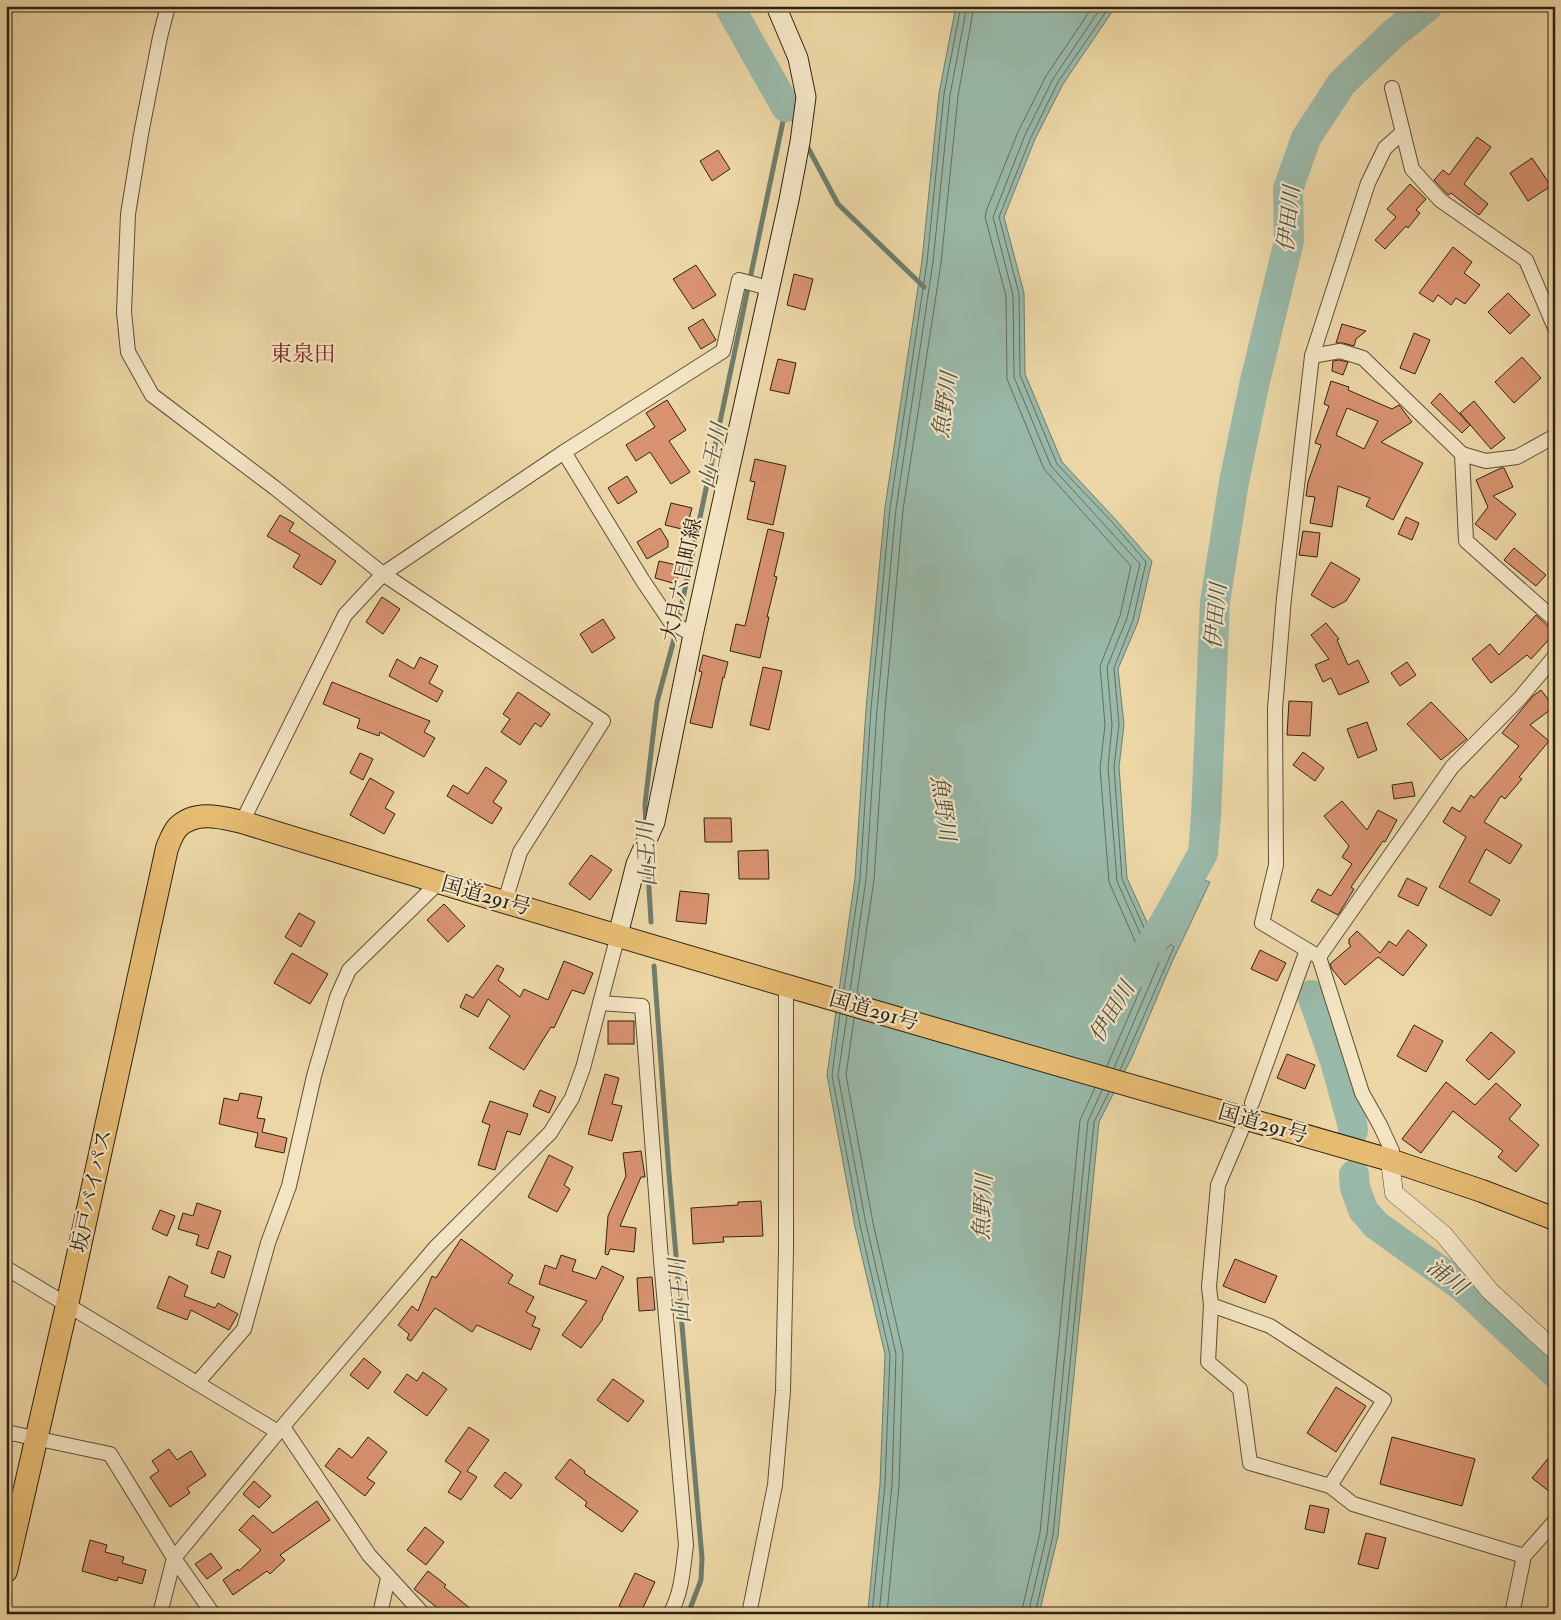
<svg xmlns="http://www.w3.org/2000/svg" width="1561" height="1620" font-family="'IM FELL Double Pica','Noto Serif JP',serif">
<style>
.water{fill:#99b9a9;stroke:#6e7d6d}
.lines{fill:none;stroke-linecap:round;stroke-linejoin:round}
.shore{stroke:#646e5e;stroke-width:1}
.stream{stroke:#6e7d6d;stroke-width:5}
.river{stroke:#99b9a9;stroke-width:30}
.building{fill:#d8926f;stroke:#2e2313;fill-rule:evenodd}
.minor-casing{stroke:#5e5038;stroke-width:16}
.tertiary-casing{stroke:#5e5038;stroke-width:19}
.secondary-casing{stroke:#2e2313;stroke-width:21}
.trunk-casing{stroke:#2e2313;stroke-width:24}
.minor{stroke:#f3e4c4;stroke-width:14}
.tertiary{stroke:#f3e4c4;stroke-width:18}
.secondary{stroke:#f3e4c4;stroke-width:19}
.trunk{stroke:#e6bb72;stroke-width:22}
.labels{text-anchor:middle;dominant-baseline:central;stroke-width:4.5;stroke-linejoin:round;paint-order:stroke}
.street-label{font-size:21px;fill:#2e2313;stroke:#f3e4c4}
.water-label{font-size:22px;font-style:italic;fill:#4e5040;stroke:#f3e4c4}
.neighbourhood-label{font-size:22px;fill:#7a1f14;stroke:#f3e4c4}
</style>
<rect width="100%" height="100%" fill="#ecd6a5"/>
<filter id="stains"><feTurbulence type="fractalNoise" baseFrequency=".004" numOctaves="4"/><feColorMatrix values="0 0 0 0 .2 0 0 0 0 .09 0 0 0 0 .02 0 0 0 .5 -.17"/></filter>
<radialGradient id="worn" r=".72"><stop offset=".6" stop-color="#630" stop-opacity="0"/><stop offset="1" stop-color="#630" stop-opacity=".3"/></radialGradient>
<!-- water -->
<path class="water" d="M956,6H1116L1063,84L1035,139L1004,217L1024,293L1025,374L1062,462L1116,520L1152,561L1138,622L1118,669L1124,725L1119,767L1127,878L1160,951L1200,879L1210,882L1172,962L1132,1057L1099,1122L1058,1536L1039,1614H867L868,1610L880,1484L885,1354L855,1227L827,1075L855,878L866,709L885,507L922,261L939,93Z"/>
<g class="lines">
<!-- shore -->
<g class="shore">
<path d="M1093,6L1046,76L1018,132L987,209L985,217L1006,296L1007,379L1044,469L1131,566L1120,616L1100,666L1105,725L1100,768L1109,882L1142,957L1150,967L1107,1066"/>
<path d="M1102,6L1053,79L1025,135L993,217L1013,295L1014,377L1051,466L1140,564L1127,618L1107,667L1112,725L1108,768L1117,881L1149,954L1159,963L1114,1068"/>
<path d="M1110,6L1058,82L1031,137L999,217L1019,294L1020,375L1057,464L1113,523L1146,562L1133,620L1114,668L1119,725L1114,767L1122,879L1155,952L1162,954L1170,945H1172L1174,947L1120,1070"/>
<path d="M844,989L860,879L871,709L890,508L927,262L944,94L961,6"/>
<path d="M850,991L866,879L877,710L896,509L933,262L950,95L967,6"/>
<path d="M857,993L874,880L885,710L903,510L941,263L958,96L974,6"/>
<path d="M840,1014L832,1075L860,1225L890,1355L885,1484L872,1614"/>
<path d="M847,1016L838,1075L866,1224L896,1354L892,1485L879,1614"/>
<path d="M854,1018L846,1075L873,1223L903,1353L899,1485L887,1614"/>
<path d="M1021,1614L1040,1533L1080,1120L1095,1088"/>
<path d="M1028,1614L1047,1534L1088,1121L1102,1090"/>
<path d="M1035,1614L1053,1535L1094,1122L1109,1092"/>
</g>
<!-- stream -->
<g class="stream">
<path d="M787,107L797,126"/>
<path d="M805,142L838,204L924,287"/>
<path d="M646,826L645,804L657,702L676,632L786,107"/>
<path d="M647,855L651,922"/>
<path d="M654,966L669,1174L702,1558L701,1580L688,1614"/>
</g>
<!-- river -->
<g class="river">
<path d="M729,6L786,107"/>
<path d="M1134,974L1169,915L1203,853L1206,816L1215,602L1234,482L1255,381L1289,241L1288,189L1306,138L1342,83L1393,34L1428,6"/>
<path d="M1312,995L1335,1061L1352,1123L1353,1131"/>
<path d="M1354,1175L1355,1187L1363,1210L1376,1225L1463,1287L1555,1373"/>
</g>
</g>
<!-- building -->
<g class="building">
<path d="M1477,137L1491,147L1464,184L1488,204L1479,215L1451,193L1449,195L1446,193L1434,180L1443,170L1449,175Z"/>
<path d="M718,150L730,169L712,181L700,161Z"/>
<path d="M1532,158L1551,186L1528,201L1510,173Z"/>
<path d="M1410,184L1426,199L1416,210L1420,213L1408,228L1406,226L1385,249L1375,240L1396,217L1387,209Z"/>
<path d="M1453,247L1472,262L1464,273L1480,285L1465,304L1456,298L1451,305L1438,295L1433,302L1419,293Z"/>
<path d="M696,265L716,295L693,309L673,279Z"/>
<path d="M794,274L813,279L805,310L787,305Z"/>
<path d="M1508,293L1530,315L1510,334L1488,312Z"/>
<path d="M703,319L716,340L701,349L688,328Z"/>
<path d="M1342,324L1366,331L1356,339L1354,346L1343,343H1336Z"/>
<path d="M1414,333L1430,340L1415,374L1400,368Z"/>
<path d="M1522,357L1541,378L1514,403L1495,382Z"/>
<path d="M778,359L796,363L789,394L770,390Z"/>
<path d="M1339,360L1348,362L1343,375L1332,371L1333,361Z"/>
<path d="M1331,381L1349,387L1348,390L1392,409L1399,405L1412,422L1381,442L1423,463L1393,520L1366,506L1370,498L1338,486L1332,527L1310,523L1315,497L1306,496L1308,482L1321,445L1315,443L1329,406L1324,404ZM1347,408L1378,421L1364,449L1336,435Z"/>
<path d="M1440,393L1470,425L1462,433L1431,403Z"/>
<path d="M667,400L686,430L669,441L690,472L671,484L650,452L636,461L626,445L655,427L646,413Z"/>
<path d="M1474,401L1505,438L1491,449L1460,413Z"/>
<path d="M755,459L786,466L773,525L747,519L755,482L750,481Z"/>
<path d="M1501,468H1504L1513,487L1493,496L1516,514L1496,540L1475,524L1488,507L1476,480Z"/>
<path d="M627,476L637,492L618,504L608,488Z"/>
<path d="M671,503L692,508L686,530L665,525Z"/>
<path d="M280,515L294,523L289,531L336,561L321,585L293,567L300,555L267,536Z"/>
<path d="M1406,517L1419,523L1412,540L1398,534Z"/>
<path d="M660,528L668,541V547L647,559L637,542Z"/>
<path d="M768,529L784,533L774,576L777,577L767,617H769L760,658L730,651L736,624L745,626Z"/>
<path d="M1303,531L1320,533L1317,557L1299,555Z"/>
<path d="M1514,548L1546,575L1536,586L1504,560Z"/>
<path d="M659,561L681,566L676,584L655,578Z"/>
<path d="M1331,562L1360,579L1346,601L1333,608L1311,595Z"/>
<path d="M382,597L400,609L383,634L366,622Z"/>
<path d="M1536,615L1555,633L1531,659L1527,655L1491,683L1472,659L1490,644L1499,655Z"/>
<path d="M603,619L615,638L592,653L580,634Z"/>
<path d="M1326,623L1339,639L1337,640L1348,665L1358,660L1369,682L1339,695L1331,678L1323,682L1315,665L1329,659L1311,635Z"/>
<path d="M703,655L728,662L724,678L723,677L712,728L690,723L702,672L699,671Z"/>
<path d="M420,657L438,666L429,683L443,691L437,702L389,676L397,659L414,669Z"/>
<path d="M1407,662L1416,675L1400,686L1391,673Z"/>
<path d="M763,667L782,671L769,730L750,725Z"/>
<path d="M332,682L430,721L424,732L435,738L424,757L380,732L379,736L357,728L360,719L323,704Z"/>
<path d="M1541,690L1554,707L1530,725L1549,741L1519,777L1522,779L1505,799L1501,796L1484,822L1522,845L1510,864L1486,849L1469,882L1500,900L1491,916L1439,887L1466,837L1443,822L1452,807L1460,812L1471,795L1474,798L1519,746L1502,733L1533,696Z"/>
<path d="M518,692L550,714L541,727L535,723L520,745L501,732L510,719L503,714Z"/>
<path d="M1289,701L1312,702L1310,736L1287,735Z"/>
<path d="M1431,702L1467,739L1441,760L1407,724Z"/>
<path d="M1367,722L1377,750L1358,758L1347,729Z"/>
<path d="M1303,752L1324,768L1315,781L1293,765Z"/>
<path d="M360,753L373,759L363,780L350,773Z"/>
<path d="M486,767L507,781L493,802L502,808L492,824L447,796L453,785L468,794Z"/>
<path d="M370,778L394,792L385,808L395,814L384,834L350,815Z"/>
<path d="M1412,782L1415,796L1394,799L1392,785Z"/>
<path d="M1342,801L1367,830L1378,810L1397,820L1385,842L1383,841L1351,887L1354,889L1338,915L1311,901L1318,889L1331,896L1352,864L1342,857L1349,846L1324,816Z"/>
<path d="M704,818H731L732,842H705Z"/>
<path d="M768,850L769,879H739L738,851Z"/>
<path d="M591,855L612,870L590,900L569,884Z"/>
<path d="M1407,878L1427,888L1418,906L1398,896Z"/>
<path d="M680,891L709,894L706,924L676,921Z"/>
<path d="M444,904L465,926L448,942L427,920Z"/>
<path d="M299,913L315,922L301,947L285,937Z"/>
<path d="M1408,930L1427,945L1403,976L1378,957L1345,985L1332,969L1330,964L1351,946L1349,944V939L1357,931L1380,953L1389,941L1396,946Z"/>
<path d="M1260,950L1286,963L1277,981L1251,969Z"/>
<path d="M292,953L328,974L310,1004L274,983Z"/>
<path d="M564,961L593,973L584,994L572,990L554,1028L551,1027L524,1070L489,1048L510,1016L488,999L478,1017L460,1007L466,994L473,998L497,965L504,969L498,980L520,997L524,989L548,1000Z"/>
<rect x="608" y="1021" width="26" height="23"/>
<path d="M1414,1025L1443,1041L1426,1072L1397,1056Z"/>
<path d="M1491,1032L1515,1052L1489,1080L1466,1060Z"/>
<path d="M1287,1054L1315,1065L1305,1089L1277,1078Z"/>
<path d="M605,1074L619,1078L612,1104L622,1106L612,1141L588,1134Z"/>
<path d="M1446,1082L1475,1105L1496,1083L1521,1105L1509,1119L1539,1145L1516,1172L1498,1157L1503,1151L1453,1111L1421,1153L1402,1139Z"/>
<path d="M540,1090L556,1097L549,1113L533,1106Z"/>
<path d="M240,1093L262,1097L257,1118L265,1119L262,1132L287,1138L284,1153L255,1147L258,1133L219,1124L224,1098L238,1101Z"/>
<path d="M490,1101L528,1114L520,1135L507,1131L495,1170L478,1165L490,1125L482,1122Z"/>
<path d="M641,1151L645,1177H641L620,1226L636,1228L634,1252L610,1249L608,1255L605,1254L608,1216L626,1176L623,1153Z"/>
<path d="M549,1155L573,1167L564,1185L570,1189L557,1212L528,1197Z"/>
<path d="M761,1201L763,1236L723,1237L724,1242L693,1244L691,1208L738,1205V1202Z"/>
<path d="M197,1203L221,1211L208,1249L196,1245L199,1235L178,1229L183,1213L193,1216Z"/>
<path d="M160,1210L175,1216L167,1236L152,1229Z"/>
<path d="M461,1239L513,1275L508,1283L534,1297L526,1312L536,1317L532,1326L540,1329L531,1350L477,1325L472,1332L435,1308L411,1341L407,1339L409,1334L398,1325L412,1306L418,1311L432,1276L436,1278Z"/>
<path d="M218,1251L231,1256L224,1278L211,1273Z"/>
<path d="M561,1255L576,1260L572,1271L596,1279L602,1266L624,1277L602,1318L603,1319L581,1348L562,1335L587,1301L539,1284L545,1265L556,1269Z"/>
<path d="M1235,1259L1277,1276L1265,1303L1223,1286Z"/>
<path d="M169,1276L188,1286L184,1296L215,1308L218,1303L238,1314L229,1330L191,1310L187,1320L157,1308Z"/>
<path d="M652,1277L655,1310L639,1311L637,1278Z"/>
<path d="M364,1358L381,1372L368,1389L350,1375Z"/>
<path d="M423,1372L447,1389L427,1416L394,1392L407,1374L417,1381Z"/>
<path d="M613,1379L644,1401L628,1422L597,1400Z"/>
<path d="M1336,1387L1366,1406L1336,1452L1307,1433Z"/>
<path d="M469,1427L489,1440L467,1471L477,1477L461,1500L448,1492L461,1472L445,1461Z"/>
<path d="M368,1437L387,1452L367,1478L375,1483L365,1496L325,1466L339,1448L352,1458Z"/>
<path d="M1392,1437L1475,1459L1462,1506L1380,1484Z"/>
<path d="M169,1449L177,1460L191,1451L206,1475L187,1488L190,1493L170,1507L150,1477L159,1471L152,1461Z"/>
<path d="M1555,1450V1496L1532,1478Z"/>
<path d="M570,1459L585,1471L584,1473L638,1511L622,1532L585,1506L587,1502L555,1478Z"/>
<path d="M505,1472L522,1485L511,1499L494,1486Z"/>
<path d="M254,1481L271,1496L259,1508L243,1494Z"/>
<path d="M317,1501L330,1520L280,1555L285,1560L270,1574L267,1571L233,1595L223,1580L238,1569L239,1571L261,1550L239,1530L253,1515L273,1533Z"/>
<path d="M1310,1505L1329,1509L1324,1533L1305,1529Z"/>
<path d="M425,1527L444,1542L426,1565L407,1550Z"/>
<path d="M1366,1533L1386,1538L1378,1569L1358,1564Z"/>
<path d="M90,1540L107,1545L105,1552L124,1557L122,1563L146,1570L142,1584L118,1577L117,1581L82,1571Z"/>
<path d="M211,1553L222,1568L207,1579L195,1564Z"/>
<path d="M428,1571L446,1585L444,1587L477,1614H445L414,1589Z"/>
<path d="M635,1573L655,1582L640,1614H634L619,1606Z"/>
</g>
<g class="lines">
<defs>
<g id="minor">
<path d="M168,6L160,37L141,134L128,214L124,312L128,352L152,395L275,488L383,574L603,721L520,852L505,901"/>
<path d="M1392,88L1412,169L1440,200L1526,260L1555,328"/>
<path d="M1312,356L1340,351L1363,358L1462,454L1466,541L1555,620"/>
<path d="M564,452L643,581L670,621L693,635"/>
<path d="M1462,454L1486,461L1517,457L1555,436"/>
<path d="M242,822L345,615L383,574L564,452L723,351L739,280L769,288"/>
<path d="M1319,957L1452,767L1520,698L1555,656"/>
<path d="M600,1003L642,1006L661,1260L686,1545C683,1568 682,1593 670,1614"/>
<path d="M1252,1103L1307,950"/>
<path d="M1241,1131L1218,1185L1209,1287L1211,1305L1270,1326L1384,1400L1330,1486L1353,1504L1524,1556"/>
<path d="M1390,1160L1392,1151L1380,1125L1362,1093L1319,957L1262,923L1276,865L1275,709L1284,598L1312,356L1368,183L1385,148L1403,132"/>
<path d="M6,1268L278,1432"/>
<path d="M1211,1305L1208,1362L1240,1389L1250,1463L1330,1486"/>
<path d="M197,1383L244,1329L268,1243L289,1186L314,1076L337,997L349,970L438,883"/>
<path d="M283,1427L369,1555L423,1614"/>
<path d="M6,1432L110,1454L174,1558L213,1614"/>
<path d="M160,1614L174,1558L278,1432L435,1248L550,1133L572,1098L583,1068L618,935"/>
<path d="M380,1614L388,1578"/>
<path d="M749,1614L775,1485L783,1391L786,1251V986"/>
<path d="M1512,1614L1524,1556L1555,1521"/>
</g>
<path id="tertiary" d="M1390,1160L1394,1193L1444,1235L1490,1291L1555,1351"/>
<path id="secondary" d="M618,935L636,864L655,822L693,635L789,200L800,142L806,97L798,58L776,6"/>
<path id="trunk" d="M6,1571L67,1305L167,848C170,841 173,832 178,827C196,810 220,817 242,822C623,940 1006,1050 1390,1160L1482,1191L1555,1219"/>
</defs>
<!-- minor casing -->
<use href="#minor" class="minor-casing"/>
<!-- tertiary casing -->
<use href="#tertiary" class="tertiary-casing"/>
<!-- secondary casing -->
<use href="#secondary" class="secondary-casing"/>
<!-- trunk casing -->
<use href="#trunk" class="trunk-casing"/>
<!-- minor -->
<use href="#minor" class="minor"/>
<!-- tertiary -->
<use href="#tertiary" class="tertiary"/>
<!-- secondary -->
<use href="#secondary" class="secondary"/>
<!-- trunk -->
<use href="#trunk" class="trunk"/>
</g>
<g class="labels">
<!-- street labels -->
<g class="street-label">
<text transform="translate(682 580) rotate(-78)">大月六日町線</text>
<text transform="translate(486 896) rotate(16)">国道291号</text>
<text transform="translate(874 1011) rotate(16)">国道291号</text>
<text transform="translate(1263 1124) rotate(16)">国道291号</text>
<text transform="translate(92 1191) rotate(-78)">坂戸バイパス</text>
</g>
<!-- water labels -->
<g class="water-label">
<text transform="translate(1289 219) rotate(-84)">伊田川</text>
<text transform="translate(945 405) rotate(-82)">魚野川</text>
<text transform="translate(713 456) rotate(-78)">山王川</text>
<text transform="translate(1216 616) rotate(-85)">伊田川</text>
<text transform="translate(943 808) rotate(82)">魚野川</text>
<text transform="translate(647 854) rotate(-93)">山王川</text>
<text transform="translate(1112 1012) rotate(-59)">伊田川</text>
<text transform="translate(983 1207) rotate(-87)">魚野川</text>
<text transform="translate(1447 1277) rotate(37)">浦川</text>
<text transform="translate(680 1291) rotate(-95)">山王川</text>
</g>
<!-- neighbourhood labels -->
<g class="neighbourhood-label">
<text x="303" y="354">東泉田</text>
</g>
</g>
<!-- margin -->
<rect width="1561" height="1620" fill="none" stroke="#ecd6a5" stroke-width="25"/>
<rect x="8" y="8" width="1546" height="1605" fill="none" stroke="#2e2313" stroke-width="2.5"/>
<rect x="12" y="12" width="1536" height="1595" fill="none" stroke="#2e2313"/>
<rect width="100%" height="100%" filter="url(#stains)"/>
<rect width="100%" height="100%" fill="url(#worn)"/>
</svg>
